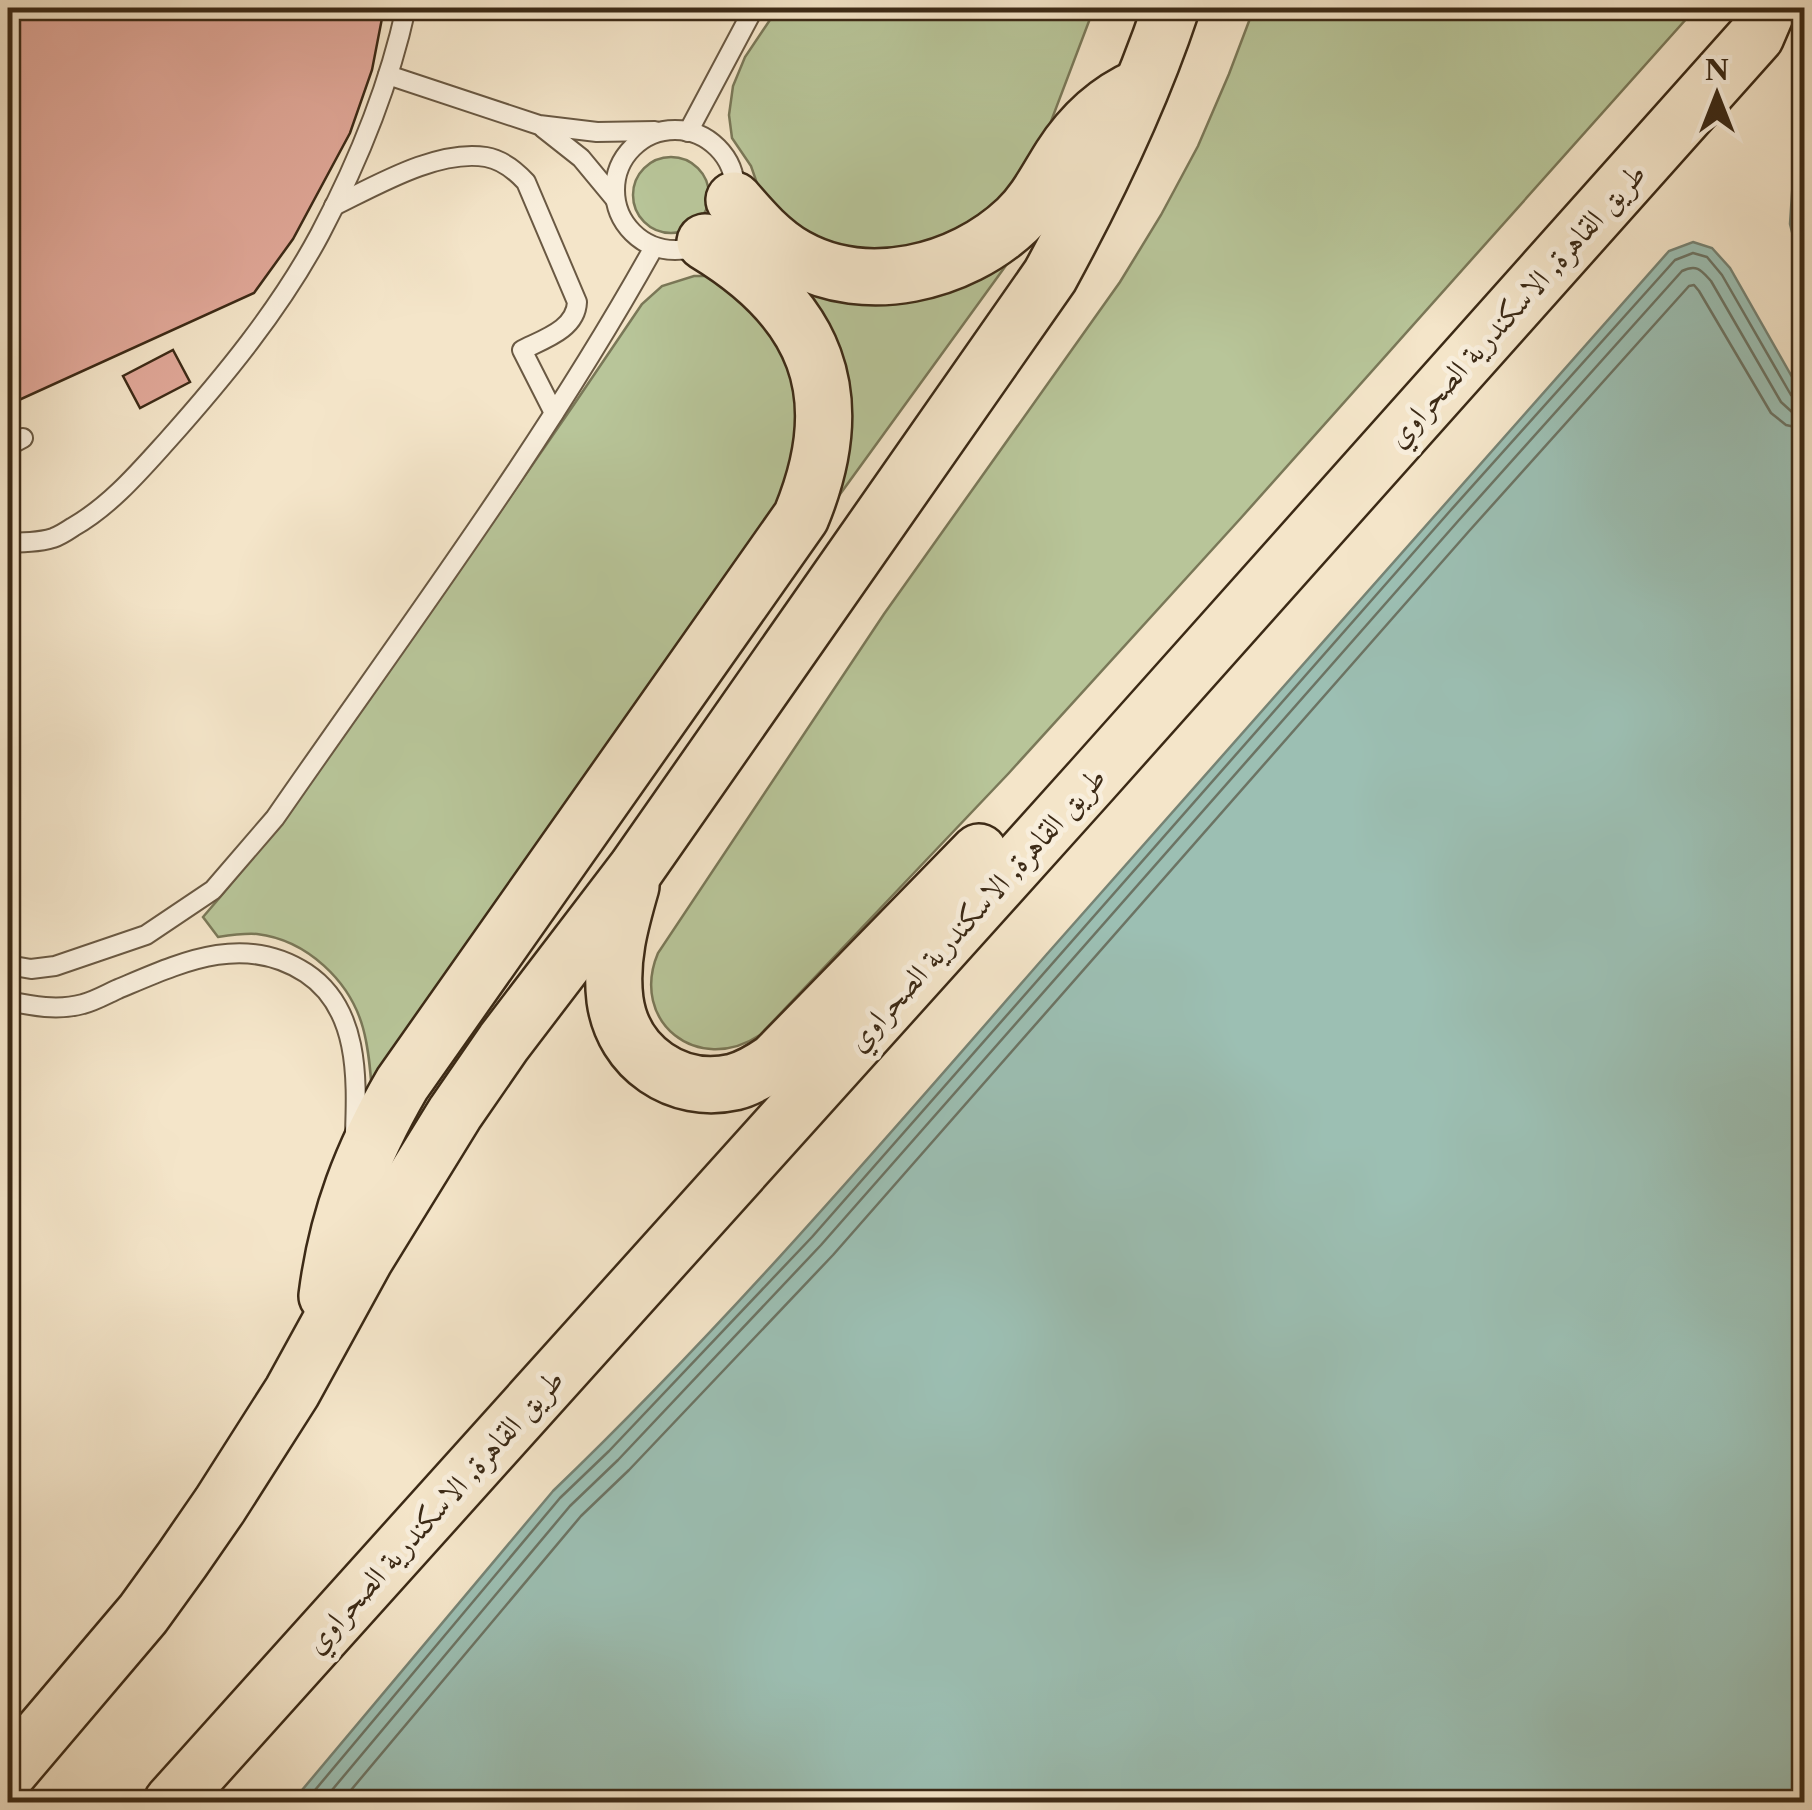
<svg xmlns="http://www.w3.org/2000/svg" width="1812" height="1810" font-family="'Libre Caslon Text',Amiri,serif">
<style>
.green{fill:#b8c599;stroke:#7a7858;stroke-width:2.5}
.water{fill:#9cbfb3;stroke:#768374;stroke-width:2.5}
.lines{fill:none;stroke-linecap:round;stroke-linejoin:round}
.shore{stroke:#6c7464;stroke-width:2.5}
.building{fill:#e1a899;stroke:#3c2a16;stroke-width:2.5}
.service-casing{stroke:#6a5943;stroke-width:22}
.motorway-casing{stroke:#3c2a16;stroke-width:60}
.service{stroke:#f8eedc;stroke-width:18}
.motorway{stroke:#f4e5c9;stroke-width:55}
.labels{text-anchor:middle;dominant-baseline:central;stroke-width:10;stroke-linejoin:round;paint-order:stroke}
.street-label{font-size:30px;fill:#3c2a16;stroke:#f8eedc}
</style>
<rect width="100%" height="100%" fill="#f4e5c9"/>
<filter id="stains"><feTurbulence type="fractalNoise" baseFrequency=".002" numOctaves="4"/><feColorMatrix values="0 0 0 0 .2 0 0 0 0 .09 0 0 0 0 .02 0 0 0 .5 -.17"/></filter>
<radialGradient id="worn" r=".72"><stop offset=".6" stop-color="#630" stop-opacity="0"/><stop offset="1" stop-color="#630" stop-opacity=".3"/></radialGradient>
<!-- green -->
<g class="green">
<path d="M778,8H1094L1036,161L978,236L815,259L760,192L751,166L732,138L729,115L733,86L745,57Z"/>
<path d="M1254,8H1696L1240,519L1008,774L760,1035C698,1076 629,1022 658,953L884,614L1120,282L1161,215L1198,146L1229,74Z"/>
<circle cx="671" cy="195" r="38"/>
<path d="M1015,253L838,497L845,426L771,255Z"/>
<path d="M694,276H728L791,340L809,467L373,1106C371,1081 370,1053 363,1028C350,981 307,940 257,934C244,933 231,935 218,937L203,917C267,844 321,764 377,686C468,559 556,432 642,304L662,286Z"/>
</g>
<!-- water -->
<g class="water">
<path d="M1804,157V281L1790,224L1793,178Z"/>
<path d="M1693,242L1712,248L1730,268L1804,398V1802H292L553,1491C729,1322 887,1137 1047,954C1254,719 1461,484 1669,251Z"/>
</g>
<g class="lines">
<!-- shore -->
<g class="shore">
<path d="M305,1802L560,1498L609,1451L812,1237L1450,511L1675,260L1693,253L1707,257L1722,275L1791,395L1797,400L1804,401"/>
<path d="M322,1802L570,1506L618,1460L821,1245L1459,520L1682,271C1697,264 1701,270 1711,281L1781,402L1792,412L1804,413"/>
<path d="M341,1802L581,1516L629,1470L833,1255L1470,530L1689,286L1694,285L1699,291L1771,413L1786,425L1804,429"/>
</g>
</g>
<!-- building -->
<g class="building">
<path d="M8,8H384L372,70L350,133L293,239L254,293L8,405Z"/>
<path d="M173,350L190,382L140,408L123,376Z"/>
</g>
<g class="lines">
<defs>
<g id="service">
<path d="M388,75L539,125L597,132L655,131"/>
<path d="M543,128L581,158L615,199"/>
<circle cx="675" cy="190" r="60"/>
<path d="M688,132L754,8"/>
<path d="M334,206C377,185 438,149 486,157C503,160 515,170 526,182L577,302C576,329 544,339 522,350L554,413"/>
<path d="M8,446L23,438"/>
<path d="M8,542C21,543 40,542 53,538C59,536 67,531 73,527C110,506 139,472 167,441C224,377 280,309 320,234C358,162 389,86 406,8"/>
<path d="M8,965L31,969L55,966L146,935L213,890L275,818C405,630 543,447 654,247"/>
<path d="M8,1001C32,1006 58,1011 83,1004C95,1001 107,994 118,989C180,963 243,932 306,973C359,1008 357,1077 355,1133"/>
</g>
<g id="motorway">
<path d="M734,200C752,221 771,243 796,257C866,296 960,274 1017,220C1036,202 1047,179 1061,157C1081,126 1106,102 1140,87"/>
<path d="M631,886C620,924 610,960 615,1000C623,1058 677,1095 734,1082C749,1078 762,1070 775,1061L979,852"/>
<path d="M327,1296C337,1217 362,1153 402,1084L801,517C852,394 816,309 705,242"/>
<path d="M8,1773L143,1614L182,1560L220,1505L292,1392L365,1259L455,1113L504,1042L636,869L1050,276C1097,190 1140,101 1171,8"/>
<path d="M172,1802L1091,781L1756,36L1768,8"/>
</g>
</defs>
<!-- service casing -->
<use href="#service" class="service-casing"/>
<!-- motorway casing -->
<use href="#motorway" class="motorway-casing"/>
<!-- service -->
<use href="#service" class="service"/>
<!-- motorway -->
<use href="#motorway" class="motorway"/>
</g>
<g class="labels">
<!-- street labels -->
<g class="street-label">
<text transform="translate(1516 305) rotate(-48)">طريق القاهرة, الاسكندرية الصحراوي</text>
<text transform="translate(976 909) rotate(-48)">طريق القاهرة, الاسكندرية الصحراوي</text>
<text transform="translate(434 1511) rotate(-48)">طريق القاهرة, الاسكندرية الصحراوي</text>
</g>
</g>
<!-- margin -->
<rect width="1812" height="1810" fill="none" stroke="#f4e5c9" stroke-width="40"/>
<rect x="10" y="10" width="1792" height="1790" fill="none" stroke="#3c2a16" stroke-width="5"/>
<rect x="20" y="20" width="1772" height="1770" fill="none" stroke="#3c2a16" stroke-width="2.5"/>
<!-- north arrow -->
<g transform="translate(1717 95)" stroke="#f8eedc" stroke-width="8" paint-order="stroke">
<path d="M0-8L18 38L0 25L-18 38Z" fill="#3c2a16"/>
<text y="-15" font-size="28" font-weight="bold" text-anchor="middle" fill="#3c2a16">N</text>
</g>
<rect width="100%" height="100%" filter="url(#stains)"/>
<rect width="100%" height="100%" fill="url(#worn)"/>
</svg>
